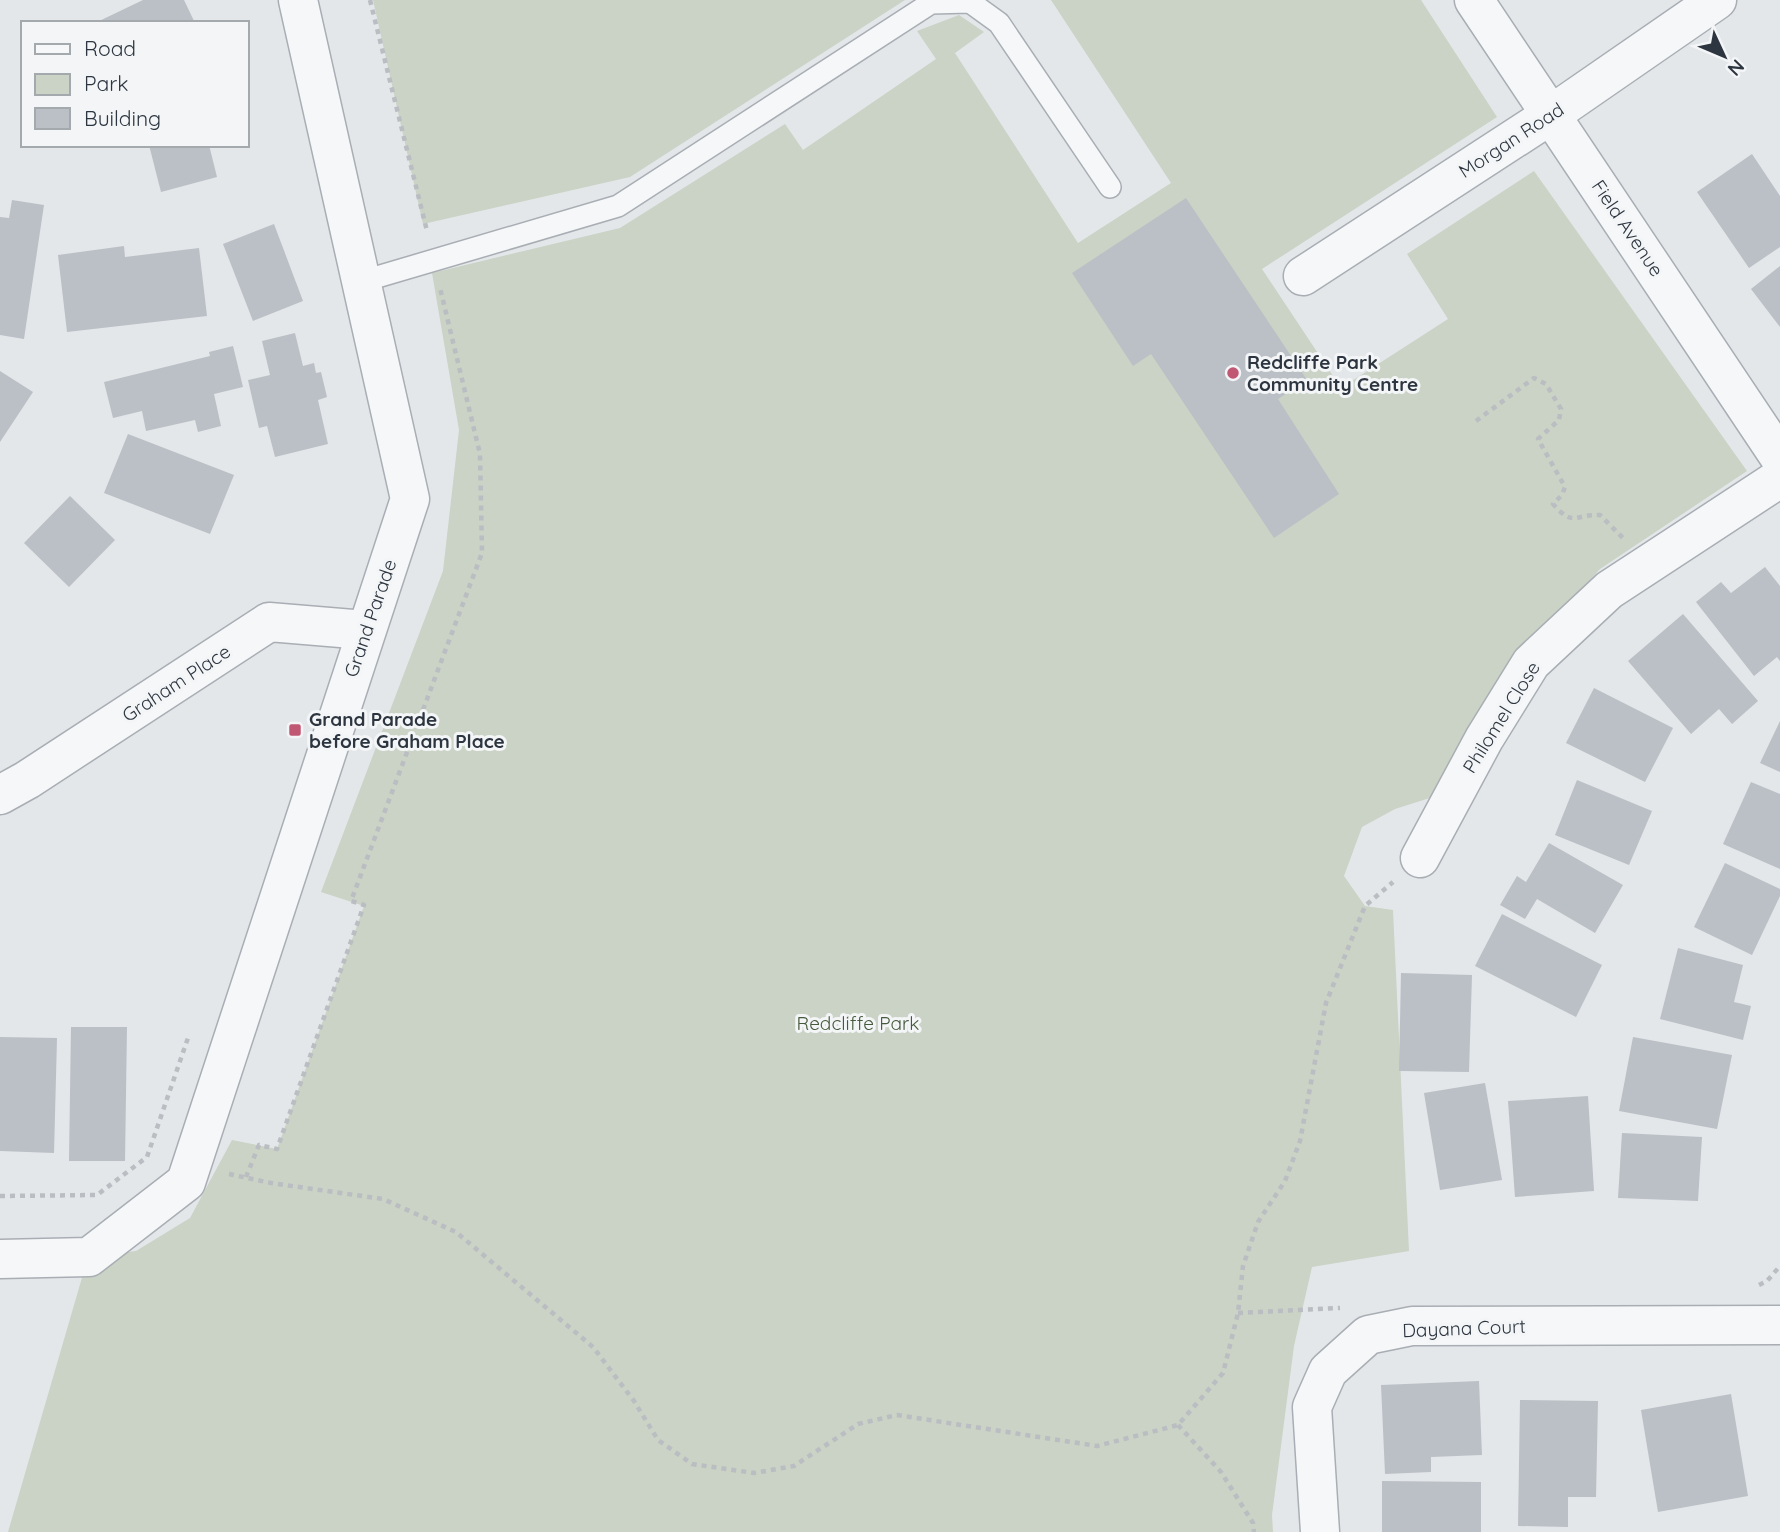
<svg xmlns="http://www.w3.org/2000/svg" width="1780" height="1532" font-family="Quicksand,sans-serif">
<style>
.green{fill:#cad3c5}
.building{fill:#bbc0c6}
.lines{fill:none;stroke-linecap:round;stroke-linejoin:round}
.lane-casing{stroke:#a9aeb4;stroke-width:24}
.street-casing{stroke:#a9aeb4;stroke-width:41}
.path{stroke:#babdc1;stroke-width:4.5;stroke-dasharray:5 5;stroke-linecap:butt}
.lane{stroke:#f6f7f8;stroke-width:21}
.street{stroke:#f6f7f8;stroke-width:38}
.poi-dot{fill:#c05773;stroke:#f3f5f7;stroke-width:2.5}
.labels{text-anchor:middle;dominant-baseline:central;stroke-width:6;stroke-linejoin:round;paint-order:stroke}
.street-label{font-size:19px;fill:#2d3640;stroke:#f3f5f7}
.poi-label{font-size:19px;font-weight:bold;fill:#2d3640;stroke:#f3f5f7;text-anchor:start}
.park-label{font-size:19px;fill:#455a3c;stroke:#f3f5f7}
</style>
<rect width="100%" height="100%" fill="#e3e7ea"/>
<!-- green -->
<g class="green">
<path d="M373,0H905L630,177L423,224Z"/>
<path d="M1051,0H1421L1497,117L1262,269L1341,388L1448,319L1407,254L1534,171L1747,471L1600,569L1497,682L1436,796L1395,809L1362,827L1344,876L1365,906L1393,910L1409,1251L1312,1267L1294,1346L1272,1515L1273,1532H8L88,1257L136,1251L190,1218L232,1140L277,1149L364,906L321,892L443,571L459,430L432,273L620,228L785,124L803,150L936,59L917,31L959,15L984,32L955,53L1078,243L1171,183Z"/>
</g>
<!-- building -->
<g class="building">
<path d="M143,0H184L195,23H95Z"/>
<path d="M149,145H209L217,177L161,192Z"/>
<path d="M1752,154L1780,196V247L1749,268L1697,192Z"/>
<path d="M1186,198L1307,380L1278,399L1339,494L1274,538L1151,354L1133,366L1072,273Z"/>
<path d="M12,200L44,205L24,339L0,335V217L9,218Z"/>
<path d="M274,224L303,301L253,321L223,244Z"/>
<path d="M124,246L125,257L199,248L207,316L67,332L58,255Z"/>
<path d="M1780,266V327L1751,289Z"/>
<path d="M295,333L303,366L314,363L316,373L321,372L327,397L318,400L328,444L275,457L267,426L259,428L248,380L270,375L262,341Z"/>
<path d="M233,346L243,387L214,394L221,426L198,432L195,420L146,431L142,411L113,418L104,382L210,356L209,352Z"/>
<path d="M0,371L33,392L0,442Z"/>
<path d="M128,434L234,475L210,534L104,493Z"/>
<path d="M70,496L115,540L69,587L24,543Z"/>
<path d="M1765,567L1780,586V661L1777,657L1754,676L1696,602L1721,582L1731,593Z"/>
<path d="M1683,614L1758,701L1732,724L1719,709L1691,734L1628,661Z"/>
<path d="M1594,688L1673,728L1645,782L1566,743Z"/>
<path d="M1780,721V772L1760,763Z"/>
<path d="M1577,780L1652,811L1629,865L1555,835Z"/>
<path d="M1751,782L1780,794V869L1723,844Z"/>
<path d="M1549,843L1623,885L1595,933L1537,899L1525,919L1500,905L1517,876L1526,882Z"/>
<path d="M1725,863L1780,889V896L1752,955L1694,927Z"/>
<path d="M1502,914L1602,965L1576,1017L1475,966Z"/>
<path d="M1678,948L1743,965L1734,1002L1751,1006L1743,1040L1660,1019Z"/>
<path d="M1401,973L1472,975L1469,1072L1399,1071Z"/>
<path d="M71,1027H127L125,1161H69Z"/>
<path d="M0,1037L57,1038L54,1153L0,1151Z"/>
<path d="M1633,1037L1732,1055L1717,1129L1619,1111Z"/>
<path d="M1485,1083L1502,1180L1440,1190L1424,1093Z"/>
<path d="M1588,1096L1594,1191L1515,1197L1508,1101Z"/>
<path d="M1622,1133L1702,1137L1698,1201L1618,1198Z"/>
<path d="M1479,1381L1482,1455L1431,1457V1472L1385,1474L1381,1385Z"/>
<path d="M1731,1394L1748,1496L1658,1512L1641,1410Z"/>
<path d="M1520,1400L1598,1401L1596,1497H1568V1527L1518,1526Z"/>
<path d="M1382,1481L1481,1482V1532H1382Z"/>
</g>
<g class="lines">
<defs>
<path id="lane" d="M360,282L618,206L931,3L970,2L999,23L1110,187"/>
<g id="street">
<path d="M1474,0L1780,458"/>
<path d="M1303,276L1552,114L1717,0"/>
<path d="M0,795L27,780L269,622L365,630"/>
<path d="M1420,858L1484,739L1531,663L1609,590L1780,478"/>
<path d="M0,1259L89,1257L186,1182L410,499L298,0"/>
<path d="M1320,1532L1312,1407L1328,1371L1368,1335L1412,1326L1780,1325"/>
</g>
</defs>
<!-- lane casing -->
<use href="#lane" class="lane-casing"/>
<!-- street casing -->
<use href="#street" class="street-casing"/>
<!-- path -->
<g class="path">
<path d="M370,0L427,231"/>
<path d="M1476,421L1534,378L1546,384L1561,409L1559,420L1538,439L1565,487L1562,495L1553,504C1574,528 1574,514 1600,515L1623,538"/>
<path d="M229,1174L271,1183L383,1199L456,1232L593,1347L634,1401L658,1440L692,1464L754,1473L794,1466L858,1424L897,1415L1097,1446L1178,1425L1223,1373L1238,1313L1243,1266L1258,1222L1285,1181L1300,1141L1326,1003L1365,906L1393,882"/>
<path d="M246,1177L259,1145L277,1149L364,905L351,901L482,553L480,454L440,288"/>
<path d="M0,1196L97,1195L147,1157L189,1035"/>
<path d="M1759,1285L1767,1281L1780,1266"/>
<path d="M1238,1313L1340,1308"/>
<path d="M1178,1425L1221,1472L1253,1523L1254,1532"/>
</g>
<!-- lane -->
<use href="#lane" class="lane"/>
<!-- street -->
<use href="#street" class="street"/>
</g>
<!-- markers -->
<g class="poi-dot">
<circle cx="1233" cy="373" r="7"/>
<rect x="288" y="723" width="14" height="14" rx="3.5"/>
</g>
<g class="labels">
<!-- street labels -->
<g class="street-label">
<text transform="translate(1511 140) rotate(-33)">Morgan Road</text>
<text transform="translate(1628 228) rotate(56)">Field Avenue</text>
<text transform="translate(370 618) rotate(-71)">Grand Parade</text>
<text transform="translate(176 683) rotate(-33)">Graham Place</text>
<text transform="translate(1501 717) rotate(-58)">Philomel Close</text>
<text transform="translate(1464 1328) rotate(-2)">Dayana Court</text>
</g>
<!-- poi labels -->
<g class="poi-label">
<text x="1247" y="362">Redcliffe Park<tspan x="1247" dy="22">Community Centre</tspan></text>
<text x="309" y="719">Grand Parade<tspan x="309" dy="22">before Graham Place</tspan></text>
</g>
<!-- park labels -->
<g class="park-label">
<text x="858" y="1023">Redcliffe Park</text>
</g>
</g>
<!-- legend -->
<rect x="21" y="21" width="228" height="126" fill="#f3f5f7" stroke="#a4a9ae" stroke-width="2"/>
<rect x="35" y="44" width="35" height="10" fill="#f6f7f8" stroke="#a4a9ae" stroke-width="2"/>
<text x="84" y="56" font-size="21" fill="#2d3640">Road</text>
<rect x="35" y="74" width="35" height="21" fill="#cad3c5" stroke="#a4a9ae" stroke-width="2"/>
<text x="84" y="91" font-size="21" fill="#2d3640">Park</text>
<rect x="35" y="108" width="35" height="21" fill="#bbc0c6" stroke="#a4a9ae" stroke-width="2"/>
<text x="84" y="126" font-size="21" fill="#2d3640">Building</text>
<!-- north arrow -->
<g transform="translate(1724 56) rotate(134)" stroke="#f3f5f7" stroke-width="5" paint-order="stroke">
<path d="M0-5L12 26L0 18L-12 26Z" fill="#2d3640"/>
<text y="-10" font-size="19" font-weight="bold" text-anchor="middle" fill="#2d3640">N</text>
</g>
</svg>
